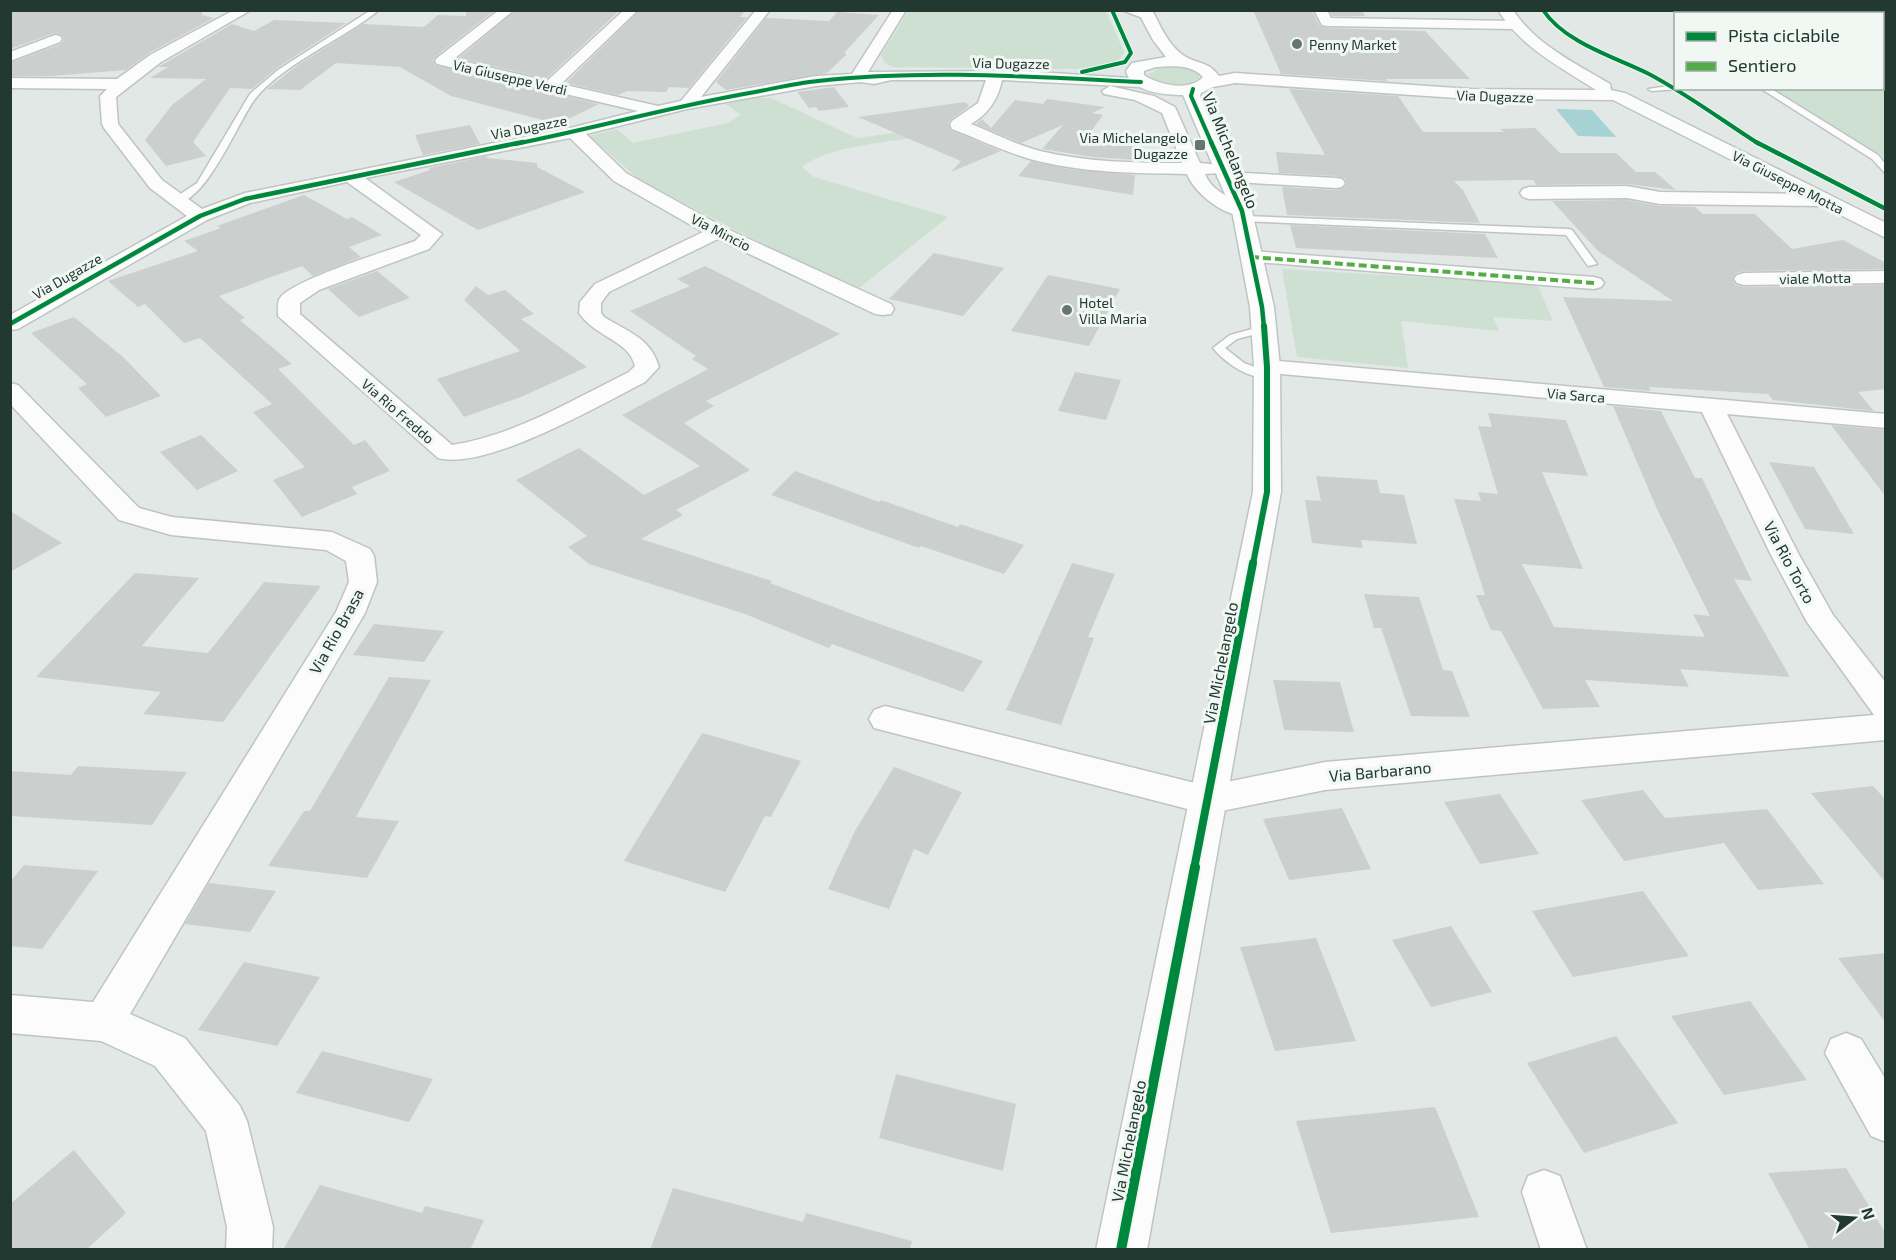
<svg xmlns="http://www.w3.org/2000/svg" width="1896" height="1260" font-family="'Exo 2',sans-serif">
<style>
.green{fill:#cde0d1}
.water{fill:#a6d2d3}
.building{fill:#cbd0ce}
.lines{fill:none;stroke-linecap:round;stroke-linejoin:round}
.lane-casing{stroke:#bfc4c2;stroke-width:3}
.street-casing{stroke:#bfc4c2;stroke-width:3}
.secondary-casing{stroke:#bfc5c2;stroke-width:3}
.lane{fill:#fbfcfb;fill-rule:evenodd}
.street{fill:#fbfcfb;fill-rule:evenodd}
.secondary{fill:#fbfcfb;fill-rule:evenodd}
.quiet{stroke:#53ac45;stroke-width:4;stroke-dasharray:8 4;stroke-linecap:butt}
.cycleway-far4-casing{stroke:#f1f7f3;stroke-width:6}
.cycleway-far3-casing{stroke:#f1f7f3;stroke-width:7}
.cycleway-far2-casing{stroke:#f1f7f3;stroke-width:9}
.cycleway-far1-casing{stroke:#f1f7f3;stroke-width:12}
.cycleway-casing{stroke:#f1f7f3;stroke-width:14}
.cycleway-far4{stroke:#00873e;stroke-width:4}
.cycleway-far3{stroke:#00873e;stroke-width:4.5}
.cycleway-far2{stroke:#00873e;stroke-width:6}
.cycleway-far1{stroke:#00873e;stroke-width:8}
.cycleway{stroke:#00873e;stroke-width:10}
.poi-dot{fill:#657670;stroke:#f1f7f3;stroke-width:2}
.labels{text-anchor:middle;dominant-baseline:central;stroke-width:6;stroke-linejoin:round;paint-order:stroke}
.far-poi-label{font-size:14px;fill:#223931;stroke:#f1f7f3;text-anchor:start}
.far-street-label{font-size:14px;fill:#223931;stroke:#f1f7f3}
.street-label{font-size:16px;fill:#223931;stroke:#f1f7f3}
</style>
<rect width="100%" height="100%" fill="#e2e8e5"/>
<!-- green -->
<g class="green">
<path d="M909,10L1106,11L1124,52L1120,59L1101,66L1076,69L893,67L884,62L881,55Z"/>
<path d="M1161,67C1175,66 1189,66 1199,75V78C1187,88 1157,88 1149,74Z"/>
<path d="M1772,89L1885,90V158Z"/>
<path d="M754,98H771L857,138L907,131L917,137C884,143 828,146 802,167L814,177L948,217L858,289L741,233L640,180L589,136L617,129L633,143L728,123L741,115L726,104Z"/>
<path d="M1282,269L1537,284L1553,321L1493,317L1499,331L1401,321L1408,368L1297,357Z"/>
</g>
<!-- water -->
<path class="water" d="M1556,109L1592,110L1616,137L1578,136Z"/>
<!-- building -->
<g class="building">
<path d="M10,10H202V15L214,18L149,53L126,70L52,76H10V63L61,44L64,40L62,35L54,33L10,49Z"/>
<path d="M466,10H495L436,56L433,60L435,65L599,104L558,124L451,96L400,67L336,63L300,90L267,89L298,65L363,24L424,27L438,15L466,16Z"/>
<path d="M516,10H620L546,79L459,58Z"/>
<path d="M640,10H746L740,17H747L689,88L669,87L666,92L627,91L618,95L566,83Z"/>
<path d="M1253,10L1312,11L1320,26L1327,28L1425,31L1470,79H1386L1387,81L1281,74Z"/>
<path d="M1333,10H1362L1365,16H1332L1330,11Z"/>
<path d="M837,12L879,15L844,53L847,54L827,73L726,90L716,82L766,18L829,21Z"/>
<path d="M274,20L346,23L277,68L252,89L230,88L193,142L206,156L166,166L145,140L172,105L206,79L150,78L168,67H158L232,24L254,31Z"/>
<path d="M834,87L849,107L819,111L816,107L809,108L797,92Z"/>
<path d="M1289,89L1398,96L1423,132H1504L1500,129L1535,128L1560,153H1616L1636,172H1655L1676,190L1627,184L1537,185L1533,180L1454,181L1463,190L1480,223L1287,215L1282,187L1336,190L1344,188L1347,183L1344,178L1336,176L1279,173L1276,152L1325,155Z"/>
<path d="M1047,99L1105,107L1092,113L1103,115L1084,141L1137,144L1136,160L1093,157L1042,149L1063,125L1021,143L976,124L982,119L991,128L1015,100L1043,104Z"/>
<path d="M965,102L969,106L950,120L948,124L950,130L1001,151L951,172L961,161L858,117Z"/>
<path d="M470,125L480,144L423,155L415,135Z"/>
<path d="M487,156V158L537,163V167L585,192L478,230L394,182L430,170L429,168Z"/>
<path d="M1031,161L1068,169L1135,175L1133,195L1018,176Z"/>
<path d="M304,195L347,219L352,217L382,235L349,247L361,257L313,276L302,266L219,296L245,318L240,320L292,364L278,369L354,445L365,440L390,471L352,487L357,494L302,517L273,480L305,467L253,412L272,404L200,338L184,343L145,304L138,307L108,281L198,251L184,241L221,228L217,226Z"/>
<path d="M1627,200L1660,206L1695,207L1703,214H1755L1792,249L1843,240L1886,263V269L1744,271L1736,273L1732,279L1736,285L1744,287L1886,285V389L1858,392L1874,411L1773,400L1768,394L1649,387L1651,391L1604,387L1563,297L1673,301L1598,251L1552,201Z"/>
<path d="M1290,225L1485,234L1498,258L1296,248Z"/>
<path d="M934,253L1004,268L963,316L889,299Z"/>
<path d="M705,266L840,334L706,401L714,406L684,423L750,470L676,510L683,515L641,539L772,581L770,583L863,618L983,661L963,692L832,644L829,648L745,614L589,564L568,547L587,536L516,480L579,448L644,495L700,466L622,415L708,369L692,359L696,356L630,311L690,286L677,279Z"/>
<path d="M377,271L410,298L359,317L328,289Z"/>
<path d="M1048,275L1120,289L1089,346L1011,331Z"/>
<path d="M476,286L488,295L505,290L534,314L521,319L587,367L521,397L464,417L437,379L520,351L464,300Z"/>
<path d="M74,317L123,357L161,396L106,417L78,388L87,384L31,333Z"/>
<path d="M1075,372L1121,380L1106,420L1058,411Z"/>
<path d="M1613,406L1661,411L1695,478H1702L1752,581L1734,579L1790,677L1680,669L1689,687L1585,680L1600,707L1543,709L1501,631L1491,630L1476,595H1485L1454,499L1481,501L1478,492L1498,494L1478,426L1492,427L1488,413L1566,420L1588,476L1542,472L1583,569L1522,564L1554,627L1705,637L1693,614L1710,616L1657,509Z"/>
<path d="M1831,425L1886,430V497Z"/>
<path d="M201,435L238,471L197,490L160,452Z"/>
<path d="M1769,462L1814,467L1854,534L1805,529Z"/>
<path d="M795,471L879,502L881,500L958,527L960,524L1024,545L1004,574L921,546L919,548L771,495Z"/>
<path d="M1316,476L1377,480L1380,493L1404,495L1417,544L1361,540L1363,548L1312,543L1305,500L1321,501Z"/>
<path d="M10,511L62,543L10,572Z"/>
<path d="M1072,563L1115,574L1088,637L1094,638L1061,725L1006,710Z"/>
<path d="M135,573L199,578L142,646L208,653L264,582L321,586L223,722L143,714L161,692L36,677Z"/>
<path d="M1364,594L1419,597L1443,670L1452,671L1470,717L1411,716L1381,628H1374Z"/>
<path d="M374,624L444,631L424,662L353,655Z"/>
<path d="M389,677L431,680L356,817L399,821L367,878L268,866L304,811H310Z"/>
<path d="M1273,680L1340,682L1354,732L1284,730Z"/>
<path d="M702,733L801,761L771,817L765,816L725,892L624,861Z"/>
<path d="M78,766L187,772L152,825L10,816V771L71,775Z"/>
<path d="M894,767L962,792L928,855L914,849L889,909L828,889L855,831Z"/>
<path d="M1873,786L1886,800V883L1811,793Z"/>
<path d="M1643,790L1665,818L1767,809L1824,884L1758,890L1724,843L1624,861L1581,800Z"/>
<path d="M1500,794L1539,854L1480,864L1444,802Z"/>
<path d="M1342,808L1371,869L1289,880L1263,819Z"/>
<path d="M24,865L98,871L42,949L10,946V882Z"/>
<path d="M209,883L276,891L250,932L185,924Z"/>
<path d="M1643,891L1689,956L1573,977L1532,911Z"/>
<path d="M1451,926L1492,992L1431,1007L1392,940Z"/>
<path d="M1316,938L1356,1041L1275,1051L1240,947Z"/>
<path d="M1886,953V1023L1838,958Z"/>
<path d="M244,962L320,977L277,1046L198,1030Z"/>
<path d="M1750,1001L1807,1080L1724,1095L1671,1016Z"/>
<path d="M1616,1036L1678,1123L1584,1153L1527,1063Z"/>
<path d="M322,1051L433,1079L409,1122L296,1093Z"/>
<path d="M896,1074L1016,1104L1003,1171L879,1138Z"/>
<path d="M1435,1107L1479,1217L1331,1233L1296,1121Z"/>
<path d="M74,1150L126,1213L86,1250H10V1204Z"/>
<path d="M1846,1168L1886,1234V1250H1810L1768,1173Z"/>
<path d="M320,1185L422,1213L425,1206L484,1220L470,1250H283Z"/>
<path d="M673,1188L803,1222L806,1213L912,1241L910,1250H650Z"/>
</g>
<g class="lines">
<defs>
<g id="lane">
<path d="M371,10H379C345,38 281,65 255,99C238,121 205,207 173,203V199L197,183L250,94L278,70Z"/>
<rect x="1882" y="84" width="4" height="4"/>
<path d="M1676,85V88L1679,89L1652,91L1648,89Z"/>
<path d="M1760,88H1770L1878,155L1886,165V174L1872,159Z"/>
<path d="M1244,216L1569,229L1572,230L1597,264L1588,266L1566,235L1241,221L1239,219Z"/>
<path d="M1263,326L1267,327V331L1237,339L1225,348L1244,363L1271,373V377C1251,381 1225,363 1213,348L1230,335Z"/>
</g>
<g id="street">
<path d="M234,10H251L161,62L116,97L118,124L162,180L202,209L245,193L574,127L638,111L437,64L435,61L437,58L499,10H514L454,59L547,81L624,10H638L561,84L658,106L681,101L756,10H770L701,97L816,76L852,74L893,10H906L868,72L1021,71L1146,79L1149,82L1146,85L1141,87L1002,80C998,100 988,114 971,124C994,133 1016,145 1040,151C1086,162 1135,163 1182,163L1162,113L1135,100L1104,94L1102,91L1110,86L1154,96L1175,107L1200,163L1219,165L1222,169L1219,173L1205,174C1212,192 1233,199 1249,207L1251,211L1249,215C1227,220 1194,193 1187,174C1134,173 1081,173 1030,159C1003,151 978,139 952,129L950,125L952,121L978,103L986,80H891L874,84L861,82L816,86L687,109L586,134L626,173L725,228L891,304L894,309L891,314L883,315L875,314L718,239L609,292L601,303V313L604,317C628,332 650,337 659,367L645,382C600,405 486,471 438,458L278,316C278,310 277,302 280,298C292,280 390,250 415,241L421,235L347,182L250,203L207,220L18,329L10,330V315L187,216L150,188L104,128L102,124L100,96L107,89L10,88V78L117,79L150,55ZM570,138L614,181L703,232L595,284L580,302L579,313C595,337 629,340 635,366L629,372C572,400 516,435 452,445L300,314V303L319,290L429,249L442,234L365,178Z"/>
<path d="M1122,10H1144L1155,16L1148,20Z"/>
<path d="M1314,10H1327L1331,18L1513,21L1520,25L1513,29L1327,26L1322,25Z"/>
<path d="M1857,10H1875L1878,14H1860Z"/>
<path d="M55,35L60,36L62,39L60,42L10,61V52Z"/>
<path d="M1226,172L1336,178L1342,179L1345,183L1342,187L1336,188L1220,181L1217,177L1220,173Z"/>
<path d="M1627,186L1660,192L1823,194L1830,196L1832,200L1830,204L1823,206L1660,204L1627,198L1529,199L1523,197L1520,193L1523,189L1529,187Z"/>
<path d="M1251,251L1594,277L1601,279L1604,283L1601,287L1594,289L1244,261L1241,257L1244,253Z"/>
<path d="M1886,271V283L1744,285L1737,283L1734,279L1737,275L1744,273Z"/>
<path d="M1267,360L1886,414V428L1727,414L1798,553L1833,615L1886,683V740L1325,790L1207,814L874,728L869,719L874,710L885,706L1207,786L1325,762L1874,715L1807,622L1770,553L1702,412L1259,372L1255,367L1259,362Z"/>
<path d="M10,383L18,385L139,508L172,517L332,532L370,549L374,556L377,582L365,613L130,1014L185,1038L240,1106L247,1121L273,1227L272,1250H226L227,1227L206,1131L155,1066L101,1041L10,1033V995L93,1002L336,612L349,582L346,561L326,550L171,535L119,520L10,404Z"/>
<path d="M1846,1033L1861,1039L1886,1080V1142L1871,1136L1825,1053L1831,1039Z"/>
<path d="M1544,1170L1560,1176L1587,1250H1541L1522,1192L1528,1176Z"/>
</g>
<path id="secondary" d="M1137,10H1152C1161,27 1169,47 1186,57C1199,64 1209,62 1219,76L1235,73L1471,89L1596,90C1559,66 1522,48 1498,10H1513C1536,45 1575,63 1610,84L1611,90L1625,93L1886,223V238L1613,100L1471,99L1235,83L1213,87L1201,93L1200,96L1252,211L1274,307L1280,367L1281,492L1147,1250H1096L1253,492L1254,367L1250,307L1232,211L1183,95C1164,95 1131,92 1126,71L1132,63L1166,57L1153,40ZM1156,67C1173,66 1191,64 1203,77C1189,92 1159,85 1144,75V71Z"/>
</defs>
<!-- lane casing -->
<use href="#lane" class="lane-casing"/>
<!-- street casing -->
<use href="#street" class="street-casing"/>
<!-- secondary casing -->
<use href="#secondary" class="secondary-casing"/>
<!-- lane -->
<use href="#lane" class="lane"/>
<!-- street -->
<use href="#street" class="street"/>
<!-- secondary -->
<use href="#secondary" class="secondary"/>
<!-- quiet -->
<path class="quiet" d="M1251,257L1594,283"/>
<defs>
<g id="cycleway-far4">
<path d="M1543,10C1565,43 1615,57 1649,74C1687,94 1723,121 1759,144"/>
<path d="M1082,72L1125,62L1131,53L1112,10"/>
<path d="M1193,89L1191,96L1212,144"/>
<path d="M515,144C595,128 674,106 755,92C776,88 797,83 818,81C925,69 1034,77 1141,82"/>
</g>
<g id="cycleway-far3">
<path d="M1211,142L1242,211L1262,307L1264,327"/>
<path d="M1756,142L1886,209"/>
<path d="M10,324L200,216L245,199L523,142"/>
</g>
<path id="cycleway-far2" d="M1253,564L1267,492V367L1264,326"/>
<path id="cycleway-far1" d="M1194,869L1253,563"/>
<path id="cycleway" d="M1121,1250L1195,867"/>
</defs>
<!-- cycleway-far4 casing -->
<use href="#cycleway-far4" class="cycleway-far4-casing"/>
<!-- cycleway-far3 casing -->
<use href="#cycleway-far3" class="cycleway-far3-casing"/>
<!-- cycleway-far2 casing -->
<use href="#cycleway-far2" class="cycleway-far2-casing"/>
<!-- cycleway-far1 casing -->
<use href="#cycleway-far1" class="cycleway-far1-casing"/>
<!-- cycleway casing -->
<use href="#cycleway" class="cycleway-casing"/>
<!-- cycleway-far4 -->
<use href="#cycleway-far4" class="cycleway-far4"/>
<!-- cycleway-far3 -->
<use href="#cycleway-far3" class="cycleway-far3"/>
<!-- cycleway-far2 -->
<use href="#cycleway-far2" class="cycleway-far2"/>
<!-- cycleway-far1 -->
<use href="#cycleway-far1" class="cycleway-far1"/>
<!-- cycleway -->
<use href="#cycleway" class="cycleway"/>
</g>
<!-- markers -->
<g class="poi-dot">
<circle cx="1297" cy="44" r="6"/>
<rect x="1194" y="139" width="12" height="12" rx="3"/>
<circle cx="1067" cy="310" r="6"/>
</g>
<g class="labels">
<!-- far-poi labels -->
<g class="far-poi-label">
<text x="1309" y="44">Penny Market</text>
<text x="1188" y="137" text-anchor="end">Via Michelangelo<tspan x="1188" dy="16">Dugazze</tspan></text>
<text x="1079" y="302">Hotel<tspan x="1079" dy="16">Villa Maria</tspan></text>
</g>
<!-- far-street labels -->
<g class="far-street-label">
<text transform="translate(1011 63) rotate(1)">Via Dugazze</text>
<text transform="translate(510 77) rotate(13)">Via Giuseppe Verdi</text>
<text transform="translate(1495 96) rotate(2)">Via Dugazze</text>
<text transform="translate(529 127) rotate(-11)">Via Dugazze</text>
<text transform="translate(1788 182) rotate(27)">Via Giuseppe Motta</text>
<text transform="translate(721 232) rotate(27)">Via Mincio</text>
<text transform="translate(67 276) rotate(-30)">Via Dugazze</text>
<text transform="translate(1815 278) rotate(-1)">viale Motta</text>
<text transform="translate(1576 395) rotate(5)">Via Sarca</text>
<text transform="translate(398 411) rotate(41)">Via Rio Freddo</text>
</g>
<!-- street labels -->
<g class="street-label">
<text transform="translate(1231 150) rotate(68)">Via Michelangelo</text>
<text transform="translate(1790 562) rotate(62)">Via Rio Torto</text>
<text transform="translate(336 631) rotate(-61)">Via Rio Brasa</text>
<text transform="translate(1220 663) rotate(-79)">Via Michelangelo</text>
<text transform="translate(1380 771) rotate(-5)">Via Barbarano</text>
<text transform="translate(1128 1141) rotate(-79)">Via Michelangelo</text>
</g>
</g>
<!-- border -->
<rect width="1896" height="1260" fill="none" stroke="#223931" stroke-width="24"/>
<!-- legend -->
<rect x="1674" y="12" width="210" height="78" fill="#f1f7f3" stroke="#9eaba5" stroke-width="1.5"/>
<rect x="1686" y="32" width="30" height="9" fill="#00873e" stroke="#9eaba5" stroke-width="1.5"/>
<text x="1728" y="42" font-size="18" fill="#223931">Pista ciclabile</text>
<rect x="1686" y="62" width="30" height="9" fill="#53ac45" stroke="#9eaba5" stroke-width="1.5"/>
<text x="1728" y="72" font-size="18" fill="#223931">Sentiero</text>
<!-- north arrow -->
<g transform="translate(1854 1218) rotate(73)" stroke="#f1f7f3" stroke-width="4.5" paint-order="stroke">
<path d="M0-4.5L10 22L0 15L-10 22Z" fill="#223931"/>
<text y="-9" font-size="16" font-weight="bold" text-anchor="middle" fill="#223931">N</text>
</g>
</svg>
